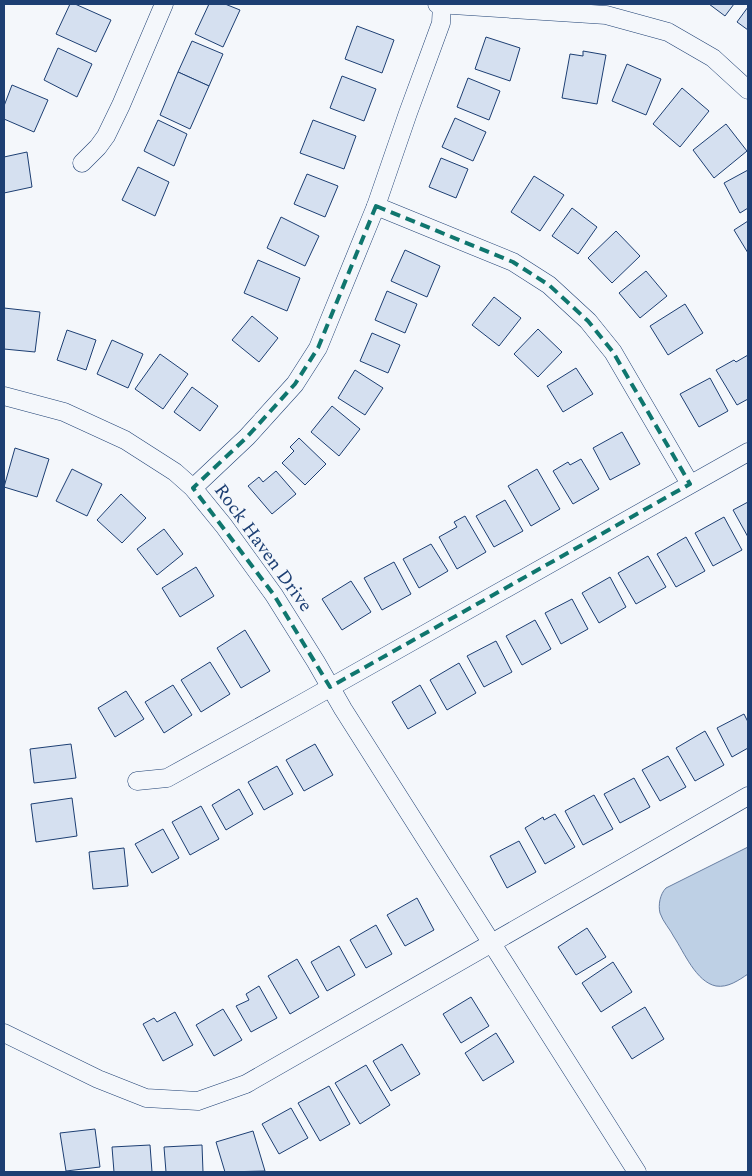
<svg xmlns="http://www.w3.org/2000/svg" width="752" height="1176" font-family="Spectral,serif">
<style>
.water{fill:#bed0e5;stroke:#687fa3}
.building{fill:#d5e0f0;stroke:#1d3f73}
.lines{fill:none;stroke-linecap:round;stroke-linejoin:round}
.minor-casing{stroke:#1d3f73;stroke-width:19}
.minor{stroke:#f4f7fb;stroke-width:18}
.marked{fill:none;stroke:#0f766e;stroke-width:4;stroke-dasharray:10 6;stroke-linejoin:round}
.labels{text-anchor:middle;dominant-baseline:central;stroke-width:4;stroke-linejoin:round;paint-order:stroke}
.street-label{font-size:19px;fill:#1d3f73;stroke:#f4f7fb}
</style>
<rect width="100%" height="100%" fill="#f4f7fb"/>
<!-- water -->
<path class="water" d="M748,847V974C739,980 728,988 716,986C696,982 684,952 674,937C670,929 663,922 660,913C658,905 660,894 666,888Z"/>
<!-- building -->
<g class="building">
<path d="M70,4H75L111,20L96,52L56,34Z"/>
<path d="M209,4H225L240,10L223,47L195,34Z"/>
<path d="M709,4H734L725,16Z"/>
<path d="M748,7V30L737,22Z"/>
<path d="M357,26L394,40L382,73L345,59Z"/>
<path d="M486,37L520,48L510,81L475,69Z"/>
<path d="M192,41L223,54L209,86L178,72Z"/>
<path d="M58,48L92,64L77,97L44,80Z"/>
<path d="M583,51L606,55L597,104L562,98L570,54L583,56Z"/>
<path d="M627,64L661,79L646,115L612,101Z"/>
<path d="M178,72L209,86L190,129L160,115Z"/>
<path d="M342,76L376,89L364,121L330,108Z"/>
<path d="M468,78L500,91L489,120L457,107Z"/>
<path d="M12,85L48,100L34,132L4,119V106Z"/>
<path d="M682,88L709,111L680,147L653,124Z"/>
<path d="M455,118L486,132L473,161L442,147Z"/>
<path d="M158,120L187,134L174,166L144,151Z"/>
<path d="M313,120L356,136L344,169L300,153Z"/>
<path d="M726,124L747,151L714,178L693,150Z"/>
<path d="M27,152L32,187L4,193V157Z"/>
<path d="M441,158L468,169L456,198L429,187Z"/>
<path d="M138,167L169,182L155,216L122,200Z"/>
<path d="M748,170V208L740,213L724,183Z"/>
<path d="M307,174L338,186L325,217L294,204Z"/>
<path d="M534,176L564,195L540,231L511,212Z"/>
<path d="M572,208L597,227L578,254L552,236Z"/>
<path d="M281,217L319,236L305,266L267,248Z"/>
<path d="M748,221V253L734,230Z"/>
<path d="M616,231L640,256L612,283L588,258Z"/>
<path d="M405,250L440,266L427,297L391,281Z"/>
<path d="M258,260L300,278L287,311L244,293Z"/>
<path d="M646,271L667,296L640,318L619,293Z"/>
<path d="M387,291L417,304L405,333L375,320Z"/>
<path d="M494,297L521,318L499,346L472,325Z"/>
<path d="M685,304L703,333L668,355L650,326Z"/>
<path d="M4,308L40,312L35,352L4,349Z"/>
<path d="M252,316L278,338L259,362L232,340Z"/>
<path d="M538,329L562,352L538,377L514,354Z"/>
<path d="M67,330L96,340L86,370L57,360Z"/>
<path d="M372,333L400,345L388,373L360,361Z"/>
<path d="M112,340L143,354L128,388L97,374Z"/>
<path d="M160,354L188,374L163,409L135,389Z"/>
<path d="M748,355V399L737,405L716,370L734,360L736,362Z"/>
<path d="M576,368L593,394L563,412L547,386Z"/>
<path d="M355,370L383,388L365,415L338,398Z"/>
<path d="M710,378L728,411L699,427L680,394Z"/>
<path d="M192,387L218,406L200,431L174,412Z"/>
<path d="M332,406L360,429L339,456L311,432Z"/>
<path d="M622,432L640,464L610,480L593,448Z"/>
<path d="M299,438L326,464L305,485L282,463L294,451L290,447Z"/>
<path d="M15,448L49,459L37,497L4,487Z"/>
<path d="M581,459L599,489L573,504L553,471L568,462L570,465Z"/>
<path d="M72,469L102,484L87,516L56,501Z"/>
<path d="M537,469L560,509L531,526L508,486Z"/>
<path d="M276,471L296,494L272,514L248,486L259,477L263,482Z"/>
<path d="M121,494L146,518L122,543L97,520Z"/>
<path d="M505,500L523,531L494,547L476,516Z"/>
<path d="M748,502V537L733,510Z"/>
<path d="M465,516L486,552L457,569L439,537L457,527L454,522Z"/>
<path d="M724,517L742,550L713,566L695,533Z"/>
<path d="M164,529L183,554L157,575L137,549Z"/>
<path d="M686,537L705,571L676,587L657,554Z"/>
<path d="M431,544L448,571L419,588L403,559Z"/>
<path d="M648,556L666,587L636,604L618,573Z"/>
<path d="M394,562L411,594L382,610L364,578Z"/>
<path d="M196,567L214,596L180,617L162,588Z"/>
<path d="M610,577L626,607L599,623L582,593Z"/>
<path d="M351,581L371,612L342,630L322,599Z"/>
<path d="M572,599L588,629L561,644L545,613Z"/>
<path d="M535,620L551,649L522,665L506,636Z"/>
<path d="M245,630L270,671L241,688L217,648Z"/>
<path d="M496,641L512,672L484,687L467,656Z"/>
<path d="M210,662L230,694L201,712L181,680Z"/>
<path d="M459,663L476,693L447,710L430,680Z"/>
<path d="M173,685L192,715L164,733L145,702Z"/>
<path d="M420,685L436,713L408,729L392,702Z"/>
<path d="M126,691L144,719L115,737L98,708Z"/>
<path d="M744,714L748,722V748L732,757L717,728Z"/>
<path d="M705,731L724,765L695,781L676,748Z"/>
<path d="M71,744L76,778L34,783L30,749Z"/>
<path d="M315,744L333,775L304,791L286,760Z"/>
<path d="M668,756L686,787L660,801L642,770Z"/>
<path d="M277,766L293,794L264,810L248,782Z"/>
<path d="M634,778L650,807L620,823L604,794Z"/>
<path d="M239,789L253,814L226,830L212,805Z"/>
<path d="M594,795L613,829L583,845L565,811Z"/>
<path d="M72,798L77,836L36,842L31,804Z"/>
<path d="M201,806L219,839L190,855L172,822Z"/>
<path d="M555,814L575,847L545,864L525,828L543,817L544,820Z"/>
<path d="M163,829L179,858L152,873L135,844Z"/>
<path d="M519,841L536,872L507,888L490,856Z"/>
<path d="M124,848L128,886L93,889L89,852Z"/>
<path d="M417,898L434,930L405,946L387,915Z"/>
<path d="M376,925L392,954L366,968L350,940Z"/>
<path d="M587,928L606,957L576,975L558,947Z"/>
<path d="M339,946L355,975L327,991L311,962Z"/>
<path d="M297,959L319,997L290,1014L268,976Z"/>
<path d="M613,962L632,992L601,1012L582,983Z"/>
<path d="M259,986L277,1018L251,1032L236,1006L249,1000L246,994Z"/>
<path d="M471,997L489,1026L461,1043L443,1014Z"/>
<path d="M645,1007L664,1039L632,1059L612,1027Z"/>
<path d="M223,1009L242,1040L214,1056L196,1025Z"/>
<path d="M175,1012L193,1045L163,1061L143,1024L154,1018L157,1022Z"/>
<path d="M496,1033L514,1062L483,1081L465,1053Z"/>
<path d="M402,1044L420,1074L391,1091L373,1061Z"/>
<path d="M366,1065L390,1105L360,1124L335,1083Z"/>
<path d="M329,1086L350,1124L320,1141L298,1103Z"/>
<path d="M291,1108L308,1138L279,1154L262,1124Z"/>
<path d="M95,1129L100,1167L66,1171L60,1133Z"/>
<path d="M253,1131L265,1171L225,1172L216,1142Z"/>
<path d="M150,1145L152,1172H114L112,1147Z"/>
<path d="M202,1145L203,1172H166L164,1147Z"/>
</g>
<g class="lines">
<defs>
<g id="minor">
<path d="M437,4L606,15L668,32L713,58L748,90"/>
<path d="M82,163L98,147L106,136L121,105L164,4"/>
<path d="M376,206L513,262L549,285L588,321L613,352L690,484"/>
<path d="M4,396L64,412L125,440L175,472L193,488L224,526L274,595L316,662L343,709L637,1172"/>
<path d="M193,488L247,437L295,384L318,348L376,206L408,113L441,23L442,4"/>
<path d="M137,781L167,778L301,704L748,452"/>
<path d="M4,1033L98,1079L146,1098L198,1101L246,1084L748,796"/>
</g>
</defs>
<!-- minor casing -->
<use href="#minor" class="minor-casing"/>
<!-- minor -->
<use href="#minor" class="minor"/>
</g>
<!-- marked area -->
<path class="marked" d="M376,206L513,262L549,285L588,321L613,352L690,484L330,687L274,595L193,488L247,437L295,384L318,348Z"/>
<g class="labels">
<!-- street labels -->
<g class="street-label">
<text transform="translate(263 548) rotate(54)">Rock Haven Drive</text>
</g>
</g>
<!-- border -->
<rect width="752" height="1176" fill="none" stroke="#1d3f73" stroke-width="10"/>
</svg>
